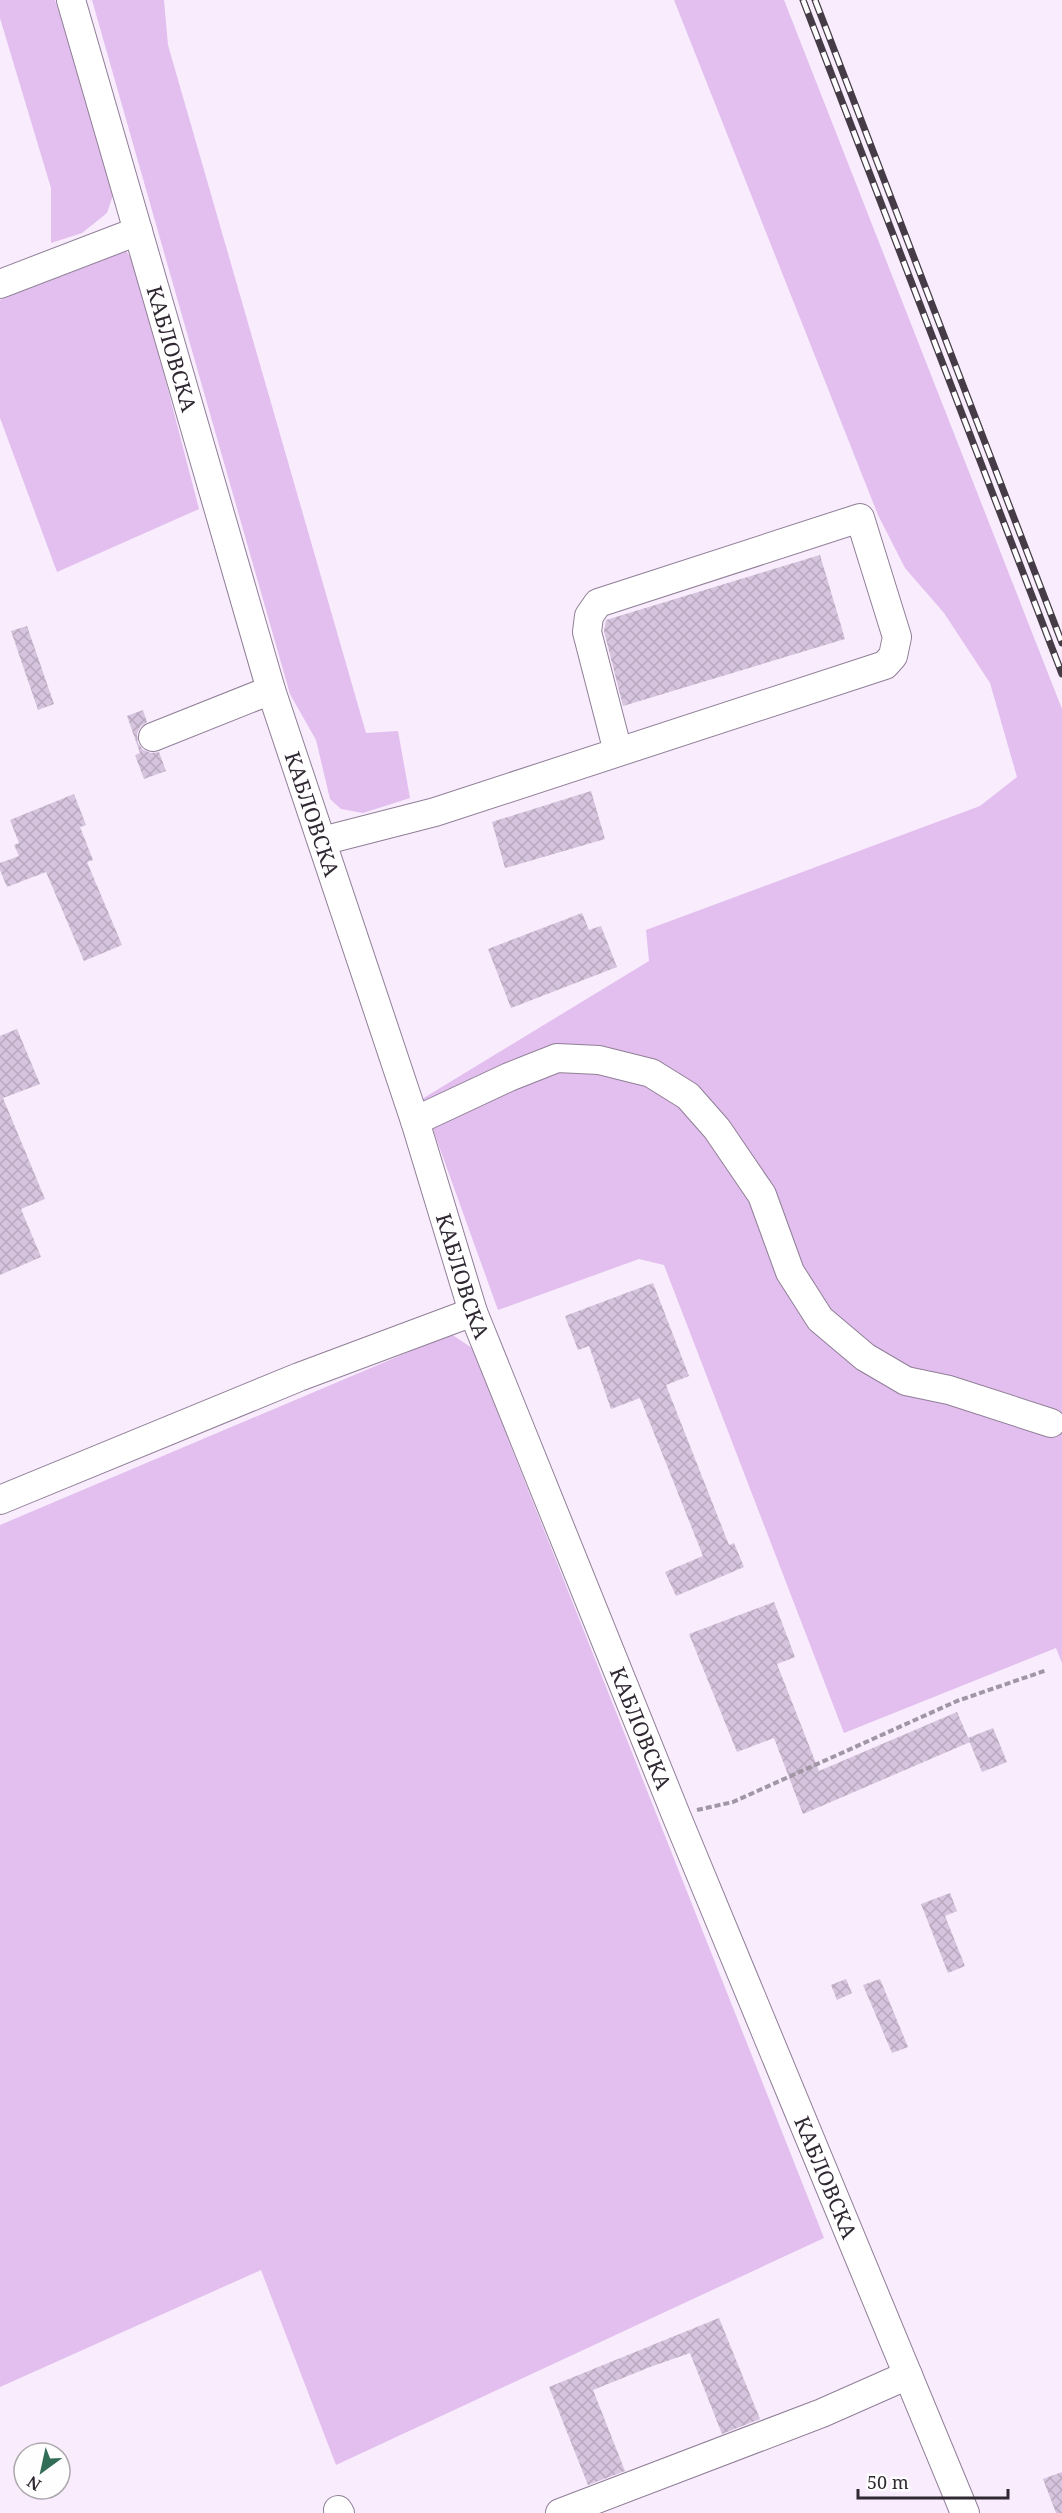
<svg xmlns="http://www.w3.org/2000/svg" width="1062" height="2513" font-family="'Noto Serif',serif">
<style>
.grass{fill:#e2bfee}
.building{fill:url(#building-cross-hatch)}
.lines{fill:none;stroke-linecap:round;stroke-linejoin:round}
.minor-casing{stroke:#907f97;stroke-width:30}
.path{stroke:#a096a4;stroke-width:4;stroke-dasharray:6 3;stroke-linecap:butt}
.minor{stroke:#fff;stroke-width:28}
.rail-casing{stroke:#453c47;stroke-width:7}
.rail{stroke:#fefefe;stroke-width:4.5;stroke-dasharray:14;stroke-linecap:butt}
.labels{text-anchor:middle;dominant-baseline:central;stroke-width:5;stroke-linejoin:round;paint-order:stroke}
.street-label{font-size:21px;fill:#302832;stroke:#fefefe}
</style>
<defs>
<pattern id="building-cross-hatch" width="8" height="8" patternUnits="userSpaceOnUse" patternTransform="scale(1.5)"><rect width="8" height="8" fill="#d6c3dd"/><path d="M0 0l8 8M0 8l8-8" fill="none" stroke="#b8a8be"/></pattern>
</defs>
<rect width="100%" height="100%" fill="#f8ecfd"/>
<!-- grass -->
<g class="grass">
<path d="M0,0H55L109,164L113,195L107,213L82,233L51,243V188L0,18Z"/>
<path d="M92,0H164L168,45L366,733L398,731L410,798L363,813L341,809L330,799L316,740L290,694Z"/>
<path d="M674,0H784L1062,709V1663L1056,1648L844,1733L664,1265L639,1259L498,1310L422,1099L649,961L646,930L980,806L1017,777L990,683L944,613L905,568L878,515Z"/>
<path d="M126,251L135,263L199,509L57,572L0,418V300Z"/>
<path d="M451,1334L472,1348L824,2238L336,2465L261,2270L0,2387V1525Z"/>
</g>
<!-- building -->
<g class="building">
<path d="M820,555L845,639L623,706L604,631L606,620Z"/>
<path d="M27,626L54,704L38,710L11,631Z"/>
<path d="M143,710L147,722L140,727L137,734L138,743L143,750L151,753L159,752L166,771L144,779L135,755L140,753L127,716Z"/>
<path d="M591,791L605,839L505,868L492,822Z"/>
<path d="M74,794L86,825L80,827L93,860L87,862L122,945L84,961L46,872L7,887L0,870V863L19,856L14,845L19,843L10,820Z"/>
<path d="M582,913L589,930L601,926L617,967L511,1008L488,949Z"/>
<path d="M17,1029L40,1084L3,1098L45,1199L21,1209L41,1257L0,1275V1036Z"/>
<path d="M653,1283L689,1376L666,1385L729,1545L734,1543L744,1567L676,1596L665,1572L703,1556L640,1398L611,1409L589,1346L578,1350L565,1316Z"/>
<path d="M774,1602L795,1657L777,1664L819,1771L957,1712L970,1742L803,1814L774,1738L737,1752L689,1634Z"/>
<path d="M993,1728L1007,1762L982,1772L968,1738Z"/>
<path d="M950,1893L957,1911L945,1916L965,1966L948,1973L921,1904Z"/>
<path d="M846,1979L852,1993L837,2000L831,1985Z"/>
<path d="M880,1979L908,2047L892,2053L863,1985Z"/>
<path d="M719,2318L760,2419L722,2434L690,2353L650,2367L593,2390L625,2471L588,2485L549,2387Z"/>
<path d="M1062,2472V2513H1056L1043,2479Z"/>
</g>
<g class="lines">
<defs>
<g id="minor">
<path id="s1" d="M71,0L271,690L415,1121L473,1312L676,1815L965,2513"/>
<path d="M0,284L138,231"/>
<path d="M153,737L271,690"/>
<path d="M322,841L435,812L885,665L893,656L897,637L860,518L598,603L589,616L587,632L618,752"/>
<path d="M415,1121L509,1077L557,1058L599,1060L651,1073L688,1096L717,1129L762,1195L790,1272L820,1319L865,1357L906,1381L949,1390L1051,1423"/>
<path d="M0,1500L299,1377L473,1312"/>
<path d="M338,2510L340,2513"/>
<path d="M560,2513L822,2413L908,2375"/>
</g>
</defs>
<!-- minor casing -->
<use href="#minor" class="minor-casing"/>
<!-- path -->
<path class="path" d="M697,1810L733,1802L957,1701L1047,1670"/>
<!-- minor -->
<use href="#minor" class="minor"/>
<defs>
<g id="rail">
<path d="M803,0L1062,674"/>
<path d="M815,0L1062,643"/>
</g>
</defs>
<!-- rail casing -->
<use href="#rail" class="rail-casing"/>
<!-- rail -->
<use href="#rail" class="rail"/>
</g>
<g class="labels">
<!-- street labels -->
<g class="street-label">
<text stroke="none"><textPath href="#s1" startOffset="363">КАБЛОВСКА</textPath></text>
<text stroke="none"><textPath href="#s1" startOffset="849">КАБЛОВСКА</textPath></text>
<text stroke="none"><textPath href="#s1" startOffset="1335">КАБЛОВСКА</textPath></text>
<text stroke="none"><textPath href="#s1" startOffset="1821">КАБЛОВСКА</textPath></text>
<text stroke="none"><textPath href="#s1" startOffset="2307">КАБЛОВСКА</textPath></text>
</g>
</g>
<!-- north arrow -->
<g transform="translate(42 2471) rotate(213)"><circle r="28" fill="#fefefe" stroke="#aca8ac" stroke-width="1.5"/>
<path d="M0-4.5L10 22L0 15L-10 22Z" fill="#316d57"/>
<text y="-9" font-size="16" font-weight="bold" text-anchor="middle" fill="#302832">N</text>
</g>
<!-- scale -->
<path d="M858 2489v9h150v-9" fill="none" stroke="#302832" stroke-width="3"/>
<text x="867" y="2489" font-size="18" fill="#302832" stroke="#fefefe" stroke-width="4.5" paint-order="stroke">50 m</text>
</svg>
